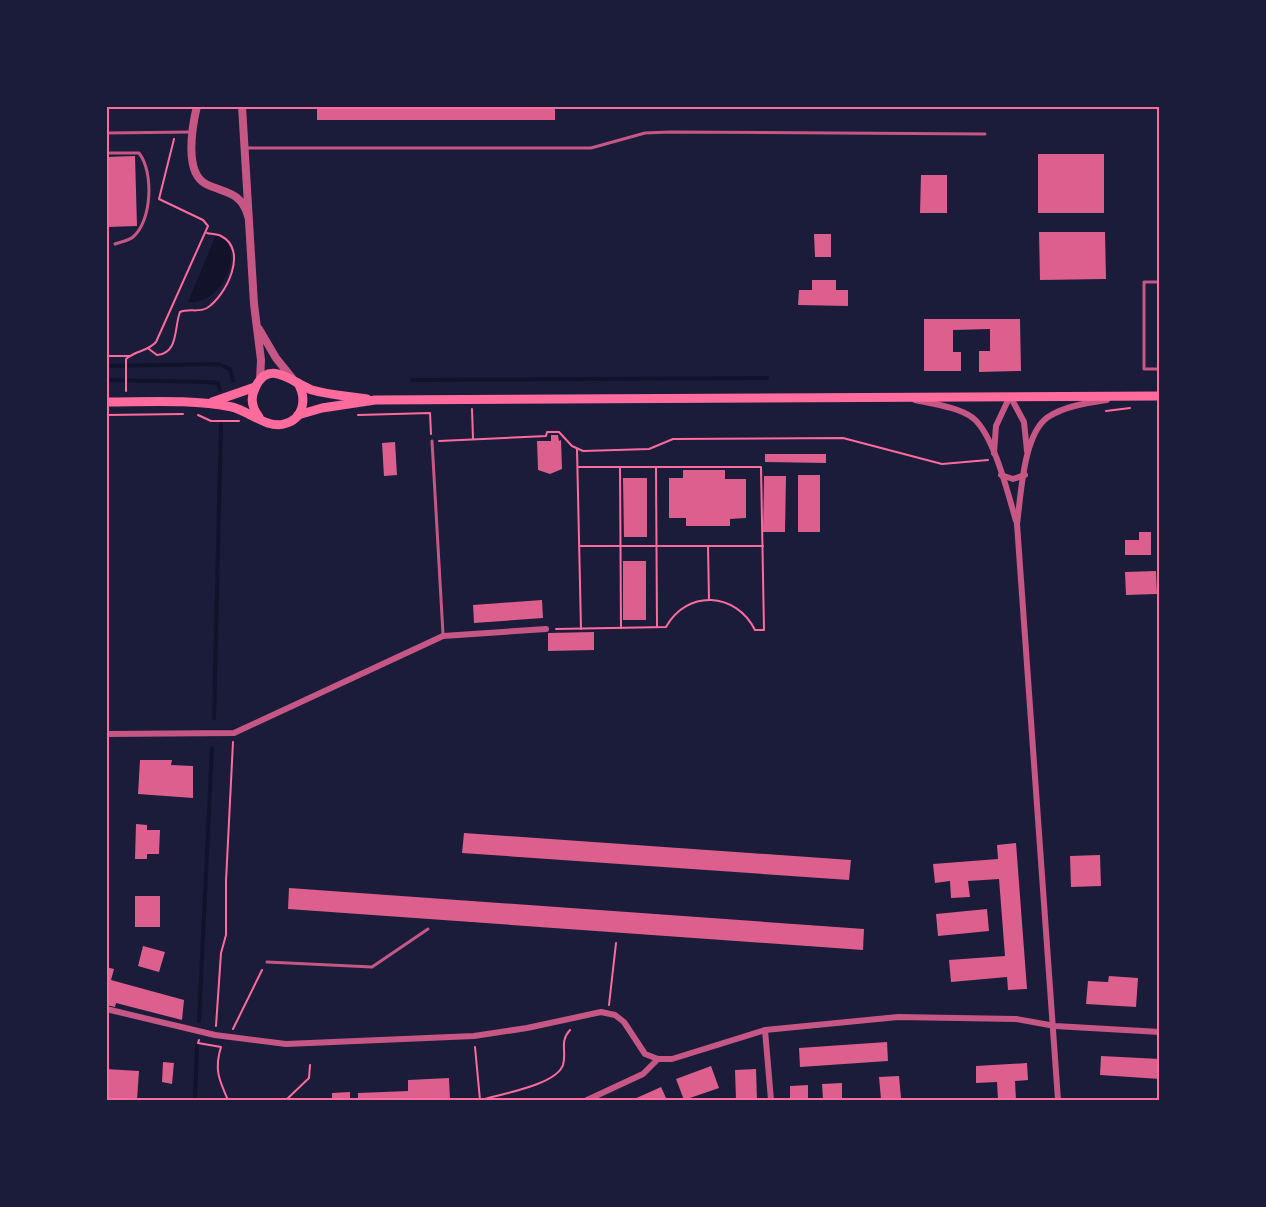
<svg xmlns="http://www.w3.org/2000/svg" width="1266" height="1207" font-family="Jost,sans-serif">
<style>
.water{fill:#12122b}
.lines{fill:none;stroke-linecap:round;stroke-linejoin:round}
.stream{stroke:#12122b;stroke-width:4}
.building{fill:#dd5f8e}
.path{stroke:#ff6b9d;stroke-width:2}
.service{stroke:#c65784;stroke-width:3}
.minor{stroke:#c65784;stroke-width:6}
.tertiary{stroke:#c65784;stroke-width:8}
.primary{stroke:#ff6b9d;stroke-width:9}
.neatline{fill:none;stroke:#ff6b9d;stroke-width:2}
</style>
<rect width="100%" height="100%" fill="#1b1b3a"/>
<!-- water -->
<path class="water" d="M216,235C248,244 224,306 188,302Z"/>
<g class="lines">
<!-- stream -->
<g class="stream">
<path d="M106,366L219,364L230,369L233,381"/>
<path d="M106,380L208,382L218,383L220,390"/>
<path d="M412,380L767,378"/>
<path d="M214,718L221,424"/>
<path d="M199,1021L212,748"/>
<path d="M195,1100L197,1046"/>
</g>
</g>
<!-- building -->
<g class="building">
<rect x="317" y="106" width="238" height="14"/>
<rect x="1038" y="154" width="66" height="59"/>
<path d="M135,156L137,226L106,227V157Z"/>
<path d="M921,175H947V213H920Z"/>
<path d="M1039,232H1105L1106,279L1040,280Z"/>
<path d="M814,234H831V257H815Z"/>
<path d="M812,280H836V290H848V306L798,305L799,290H812Z"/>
<path d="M924,319H1020L1021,371L979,372V351H990V329L953,330V352H961V371H924Z"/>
<path d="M551,435H558L559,441L561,440L562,469L550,474L538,470L537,441H551Z"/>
<path d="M395,442L397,475L384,476L382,443Z"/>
<path d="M765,454H826V463L765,462Z"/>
<path d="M683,470H725V479H746V518L730,519V526H686V518H669V478H683Z"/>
<rect x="798" y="475" width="22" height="57"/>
<path d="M764,476H786L785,532H763Z"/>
<path d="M623,478H647V537H624Z"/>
<path d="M1139,532H1151V555H1125V540H1139Z"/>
<rect x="623" y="561" width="23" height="59"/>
<path d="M1156,571L1157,594L1126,595L1125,572Z"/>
<path d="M542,600L543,618L474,623L473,605Z"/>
<path d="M594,632V650L548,651V633Z"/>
<path d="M140,760H172L171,765L193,766V798L138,794Z"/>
<path d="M136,824L147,825V830H160L159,854H147V859H135Z"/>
<path d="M464,833L851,860L849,880L462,853Z"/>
<path d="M1016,843L1027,989L1008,990L1007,977L951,982L949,960L1005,956L999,879L968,881L970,897L951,898L950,881L935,883L933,864L998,859L997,845Z"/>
<path d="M1100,855L1101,886L1071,887L1070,856Z"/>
<path d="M289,888L864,929L863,950L288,909Z"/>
<rect x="135" y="896" width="25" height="31"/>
<path d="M987,909L989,931L938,936L936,914Z"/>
<path d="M143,946L165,952L159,972L138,966Z"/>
<path d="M106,967L114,969L111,980L184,1000L182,1020L116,1003L115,1007L106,1005Z"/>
<path d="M1109,976L1138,978L1136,1007L1086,1004L1088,981L1108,982Z"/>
<path d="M887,1042L888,1061L800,1067L799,1048Z"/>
<path d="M1101,1056L1160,1059V1079L1100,1075Z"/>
<path d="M163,1062L174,1063L172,1084L162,1082Z"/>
<path d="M1027,1063L1028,1080L1015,1081L1016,1100H998L997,1082L976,1083V1066Z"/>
<path d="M711,1066L719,1088L684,1100L676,1079Z"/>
<path d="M106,1069L139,1071L137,1100H106Z"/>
<path d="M756,1069L757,1100H736L735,1070Z"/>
<path d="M899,1076L901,1098L881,1099L879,1077Z"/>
<path d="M449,1078L450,1100H358V1093L408,1091V1080Z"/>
<path d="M842,1083V1100H823L822,1084Z"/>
<path d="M808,1085V1100H790V1086Z"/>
<path d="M661,1087L667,1100H632Z"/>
<path d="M350,1092V1100H332V1093Z"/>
</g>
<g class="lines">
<!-- path -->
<g class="path">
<path d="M149,349L157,355C179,353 174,327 180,312C189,308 198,313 207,308C226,296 249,250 221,236C217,234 211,234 207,233"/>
<path d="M106,356H130"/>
<path d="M126,391V359C136,350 147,352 156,342L208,226L203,220L159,199L174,139"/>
<path d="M472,409L473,439"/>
<path d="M1106,411L1130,408"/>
<path d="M106,415L183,414"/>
<path d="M198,415L211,421H239"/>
<path d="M358,415L430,413L431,434"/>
<path d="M439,441L546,436L547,432H559L572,446L583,451L649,449L673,439L843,438L942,464L988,460"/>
<path d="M577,449L581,629"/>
<path d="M620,467L621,628"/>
<path d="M656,468L657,627"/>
<path d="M580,546H763"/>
<path d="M708,546L709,600"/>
<path d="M556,629L666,627C687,589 736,592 755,630H764L761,467H578"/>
<path d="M609,1005L616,943"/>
<path d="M216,1026L221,953L226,935V881L233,742"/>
<path d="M233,1029L262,970"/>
<path d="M199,1040L198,1043L221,1047C214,1069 219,1080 228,1100"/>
<path d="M475,1047L480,1100"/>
<path d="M286,1100L309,1078L310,1065"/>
<path d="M481,1100C501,1094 556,1085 563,1065C567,1051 559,1042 570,1030"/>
</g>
<!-- service -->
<g class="service">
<path d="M106,133L192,132"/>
<path d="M246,148H591L645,133L670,132L985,134"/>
<path d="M106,153H139C154,172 152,221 133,237C128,241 120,242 115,244"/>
<path d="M1160,282H1144V369H1160"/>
<path d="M432,441L443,634"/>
<path d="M267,962L372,967L428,929"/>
</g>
<!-- minor -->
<g class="minor">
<path d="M915,400C933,404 958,407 973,418C994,435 1008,494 1016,521"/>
<path d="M994,453L996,426L1010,396L1024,422L1027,451"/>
<path d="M1001,475L1013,479L1025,475"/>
<path d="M106,734L234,733L443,636L546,629"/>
<path d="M106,1009L215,1035L286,1044L474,1036L527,1028L601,1012L615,1015L624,1022L645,1054L658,1059H672L765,1030L898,1017L1016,1019L1055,1026L1160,1032"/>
<path d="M765,1030L771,1100"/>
<path d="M587,1100L643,1074L658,1059"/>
<path d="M1058,1100L1017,524C1021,496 1023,434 1048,417C1065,406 1087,403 1107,400"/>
</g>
<!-- tertiary -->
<g class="tertiary">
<path d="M197,106C192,127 184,173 206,184C224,193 241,191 248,216"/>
<path d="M242,106L254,304L261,360L260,380"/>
<path d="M259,329L276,358L292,378"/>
</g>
<!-- primary -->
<g class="primary">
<path d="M106,402C148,402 191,399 232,407C249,411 267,429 284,424C304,419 307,399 298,383"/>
<path d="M212,402L255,387"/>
<path d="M298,415L322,408L375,400L1160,396"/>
<path d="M259,417C253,409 250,400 254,391C267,355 294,384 312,390C329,395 349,396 367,399"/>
</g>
</g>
<!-- border -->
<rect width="1266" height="1207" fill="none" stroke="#1b1b3a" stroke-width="216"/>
<rect x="108" y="108" width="1050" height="991" class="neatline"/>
</svg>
